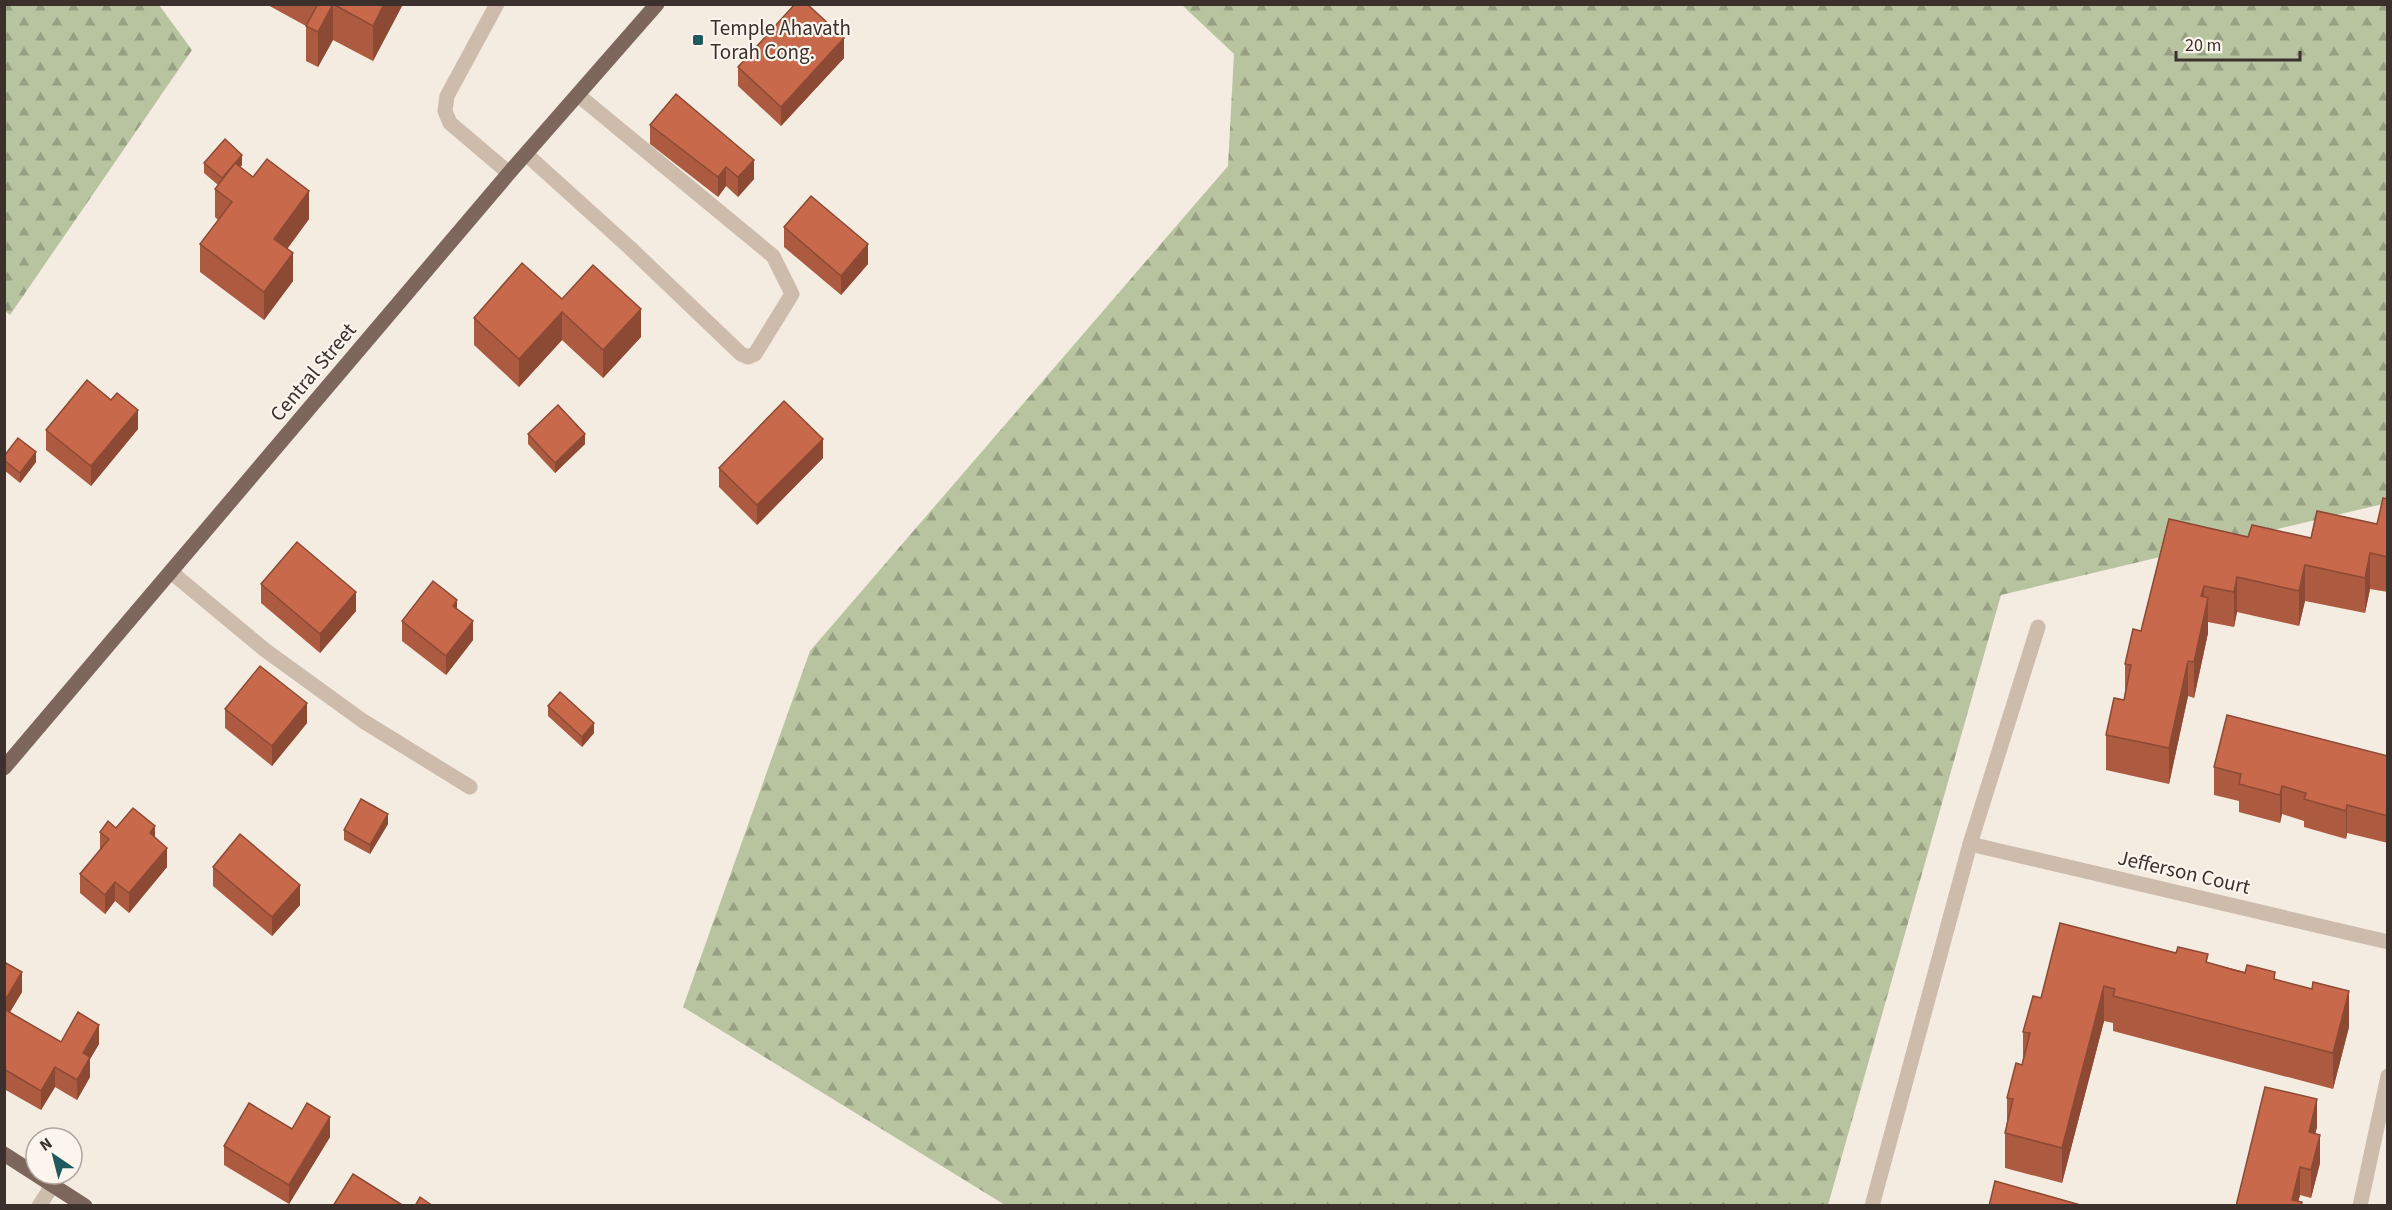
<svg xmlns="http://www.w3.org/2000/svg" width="2392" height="1210" font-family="'Source Sans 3',sans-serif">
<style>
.forest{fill:url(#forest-firs)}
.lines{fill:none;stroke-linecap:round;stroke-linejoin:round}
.minor{stroke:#cdbbac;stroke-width:15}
.major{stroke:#7d675c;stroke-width:15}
.wall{fill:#ac5a40}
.shaded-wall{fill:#8c4a34}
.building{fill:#c8694b;stroke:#8c4a34;stroke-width:1.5}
.poi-dot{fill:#1f5a5e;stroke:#fbf5ee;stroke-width:2}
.labels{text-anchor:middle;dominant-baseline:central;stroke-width:4.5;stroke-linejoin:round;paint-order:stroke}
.poi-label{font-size:21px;fill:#3b302b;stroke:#fbf5ee;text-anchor:start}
.street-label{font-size:21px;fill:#3b302b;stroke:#fbf5ee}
</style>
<defs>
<pattern id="forest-firs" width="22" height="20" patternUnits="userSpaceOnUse" patternTransform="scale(1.5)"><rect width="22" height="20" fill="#b8c4a0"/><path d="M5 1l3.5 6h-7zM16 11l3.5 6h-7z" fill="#97a083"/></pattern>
</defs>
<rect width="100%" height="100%" fill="#f4ebe1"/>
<!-- forest -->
<g class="forest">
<path d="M5,4L159,5L192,50L10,315L4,310Z"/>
<path d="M1182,5H2387V503L2001,595L1828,1205H1005L683,1007L810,651L1228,166L1234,54Z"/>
</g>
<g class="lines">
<!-- minor -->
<g class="minor">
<path d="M497,4L447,96L445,111L450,123L509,173"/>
<path d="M526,154L629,247L741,354L748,357L755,354L792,294L773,256L578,95"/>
<path d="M171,572L265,650L363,721L470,787"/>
<path d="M1970,844L2388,942"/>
<path d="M39,1206L52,1186"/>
<path d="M1872,1206L1970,844L2038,627"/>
<path d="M2360,1206L2388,1076"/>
</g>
<!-- major -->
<g class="major">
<path d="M4,768L509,173L657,4"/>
<path d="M4,1154L85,1206"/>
</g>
</g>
<!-- wall -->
<g class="wall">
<path d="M266,4H403L373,61L333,40L318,67L306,61V26Z"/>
<path d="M844,58L781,126L738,86V67Z"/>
<path d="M650,125L754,179L738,197L726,186L718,197L650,144Z"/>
<path d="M204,163L242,165L240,167L309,219L287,249L293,281L264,320L200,272V244L218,220L215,217V189L218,185L204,173Z"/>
<path d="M784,227L868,264L841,295L784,247Z"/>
<path d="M562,299L641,337L603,378L562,340L519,387L474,345V318Z"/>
<path d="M138,429L91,486L46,450V430Z"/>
<path d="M528,434L585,444L555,473L528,444Z"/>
<path d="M4,456L36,462L20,483L4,470Z"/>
<path d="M823,458L757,525L719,487V468Z"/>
<path d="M2388,499V592L2370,589L2365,613L2305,601L2299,626L2237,612L2234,627L2208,622V633L2194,698L2188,696L2169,784L2106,770V735L2124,700L2125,691V664L2141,631L2248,537L2311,538L2377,524Z"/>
<path d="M261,584L356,611L320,653L261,603Z"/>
<path d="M457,609L473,640L446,675L402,641V621Z"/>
<path d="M548,706L594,733L582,747L548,716Z"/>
<path d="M225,709L307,723L272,766L225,728Z"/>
<path d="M2388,741V843L2347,833L2346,839L2304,827V821L2282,814L2280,823L2239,812V801L2214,795V767L2386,756V746Z"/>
<path d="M388,824L370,854L344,840V830Z"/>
<path d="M116,828L155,838L167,867L129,913L115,901L105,914L80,893V874L100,850V832Z"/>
<path d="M213,867L300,905L272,936L213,886Z"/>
<path d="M4,962L22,992L10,1012L61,1042L99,1044L90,1059V1077L77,1100L55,1087L41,1110L4,1089Z"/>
<path d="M2208,963L2275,979L2349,1027L2333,1089L2113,1031V1023L2104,1021L2062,1183L2005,1168V1133L2007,1122V1098L2022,1065L2023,1059V1032L2041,998Z"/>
<path d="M2317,1127L2315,1134L2320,1163L2311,1198L2300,1195L2298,1201L2302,1206H2236Z"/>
<path d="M292,1129L330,1137L289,1204L224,1165V1146Z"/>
</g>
<!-- shaded-wall -->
<g class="shaded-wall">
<path d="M333,4V40L318,67V32Z"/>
<path d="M384,4H403L373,61V26Z"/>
<path d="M844,38V58L781,126V107Z"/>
<path d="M242,155V165L222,188V178Z"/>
<path d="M754,160V179L738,197V177Z"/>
<path d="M726,167V186L718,197V177Z"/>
<path d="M309,191V219L274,267V239Z"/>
<path d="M868,244V264L841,295V276Z"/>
<path d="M293,253V281L264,320V292Z"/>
<path d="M641,309V337L603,378V350Z"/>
<path d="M562,312V340L519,387V359Z"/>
<path d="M138,410V429L91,486V466Z"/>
<path d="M585,434V444L555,473V463Z"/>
<path d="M823,439V458L757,525V505Z"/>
<path d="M36,452V462L20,483V473Z"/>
<path d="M2370,553V589L2365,613V578Z"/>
<path d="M2305,565V601L2299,626V591Z"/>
<path d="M2237,577V612L2234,627V592Z"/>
<path d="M2204,586V617L2208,598V633L2194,698V662L2201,596Z"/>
<path d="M356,592V611L320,653V634Z"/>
<path d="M457,600V620L453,606Z"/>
<path d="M473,621V640L446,675V656Z"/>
<path d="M2188,661V696L2169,784V748Z"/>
<path d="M307,703V723L272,766V746Z"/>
<path d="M594,723V733L582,747V737Z"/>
<path d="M2282,786V814L2280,823V795Z"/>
<path d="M2347,805V833L2346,839V811Z"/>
<path d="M388,814V824L370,854V845Z"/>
<path d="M155,826V846L150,833Z"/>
<path d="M167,848V867L129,913V893Z"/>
<path d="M115,882V901L105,914V895Z"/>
<path d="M300,885V905L272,936V917Z"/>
<path d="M22,972V992L4,1022V1002Z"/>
<path d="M2104,986V1021L2062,1183V1148Z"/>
<path d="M2349,991V1027L2333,1089V1053Z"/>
<path d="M99,1025V1044L90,1059V1077L77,1100V1080L83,1053Z"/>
<path d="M55,1067V1087L41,1110V1091Z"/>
<path d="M2317,1099V1127L2309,1160V1132Z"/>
<path d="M330,1117V1137L289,1204V1185Z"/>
<path d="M2320,1135V1163L2311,1198V1170Z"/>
<path d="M2300,1167V1195L2297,1206L2292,1200Z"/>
</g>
<!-- building -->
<g class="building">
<path d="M318,4H333L318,32L306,26Z"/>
<path d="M333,4H384L373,26Z"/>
<path d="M795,4H807L844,38L781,107L738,67Z"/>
<path d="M676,94L754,160L738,177L726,167L718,177L650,125Z"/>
<path d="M225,139L242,155L222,178L204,163Z"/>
<path d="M267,159L309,191L274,239L293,253L264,292L200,244L232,202L215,189L235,163L253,177Z"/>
<path d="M811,196L868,244L841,276L784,227Z"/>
<path d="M522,263L562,299L593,265L641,309L603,350L562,312L519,359L474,318Z"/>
<path d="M87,380L111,400L117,393L138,410L91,466L46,430Z"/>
<path d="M784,401L823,439L757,505L719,468Z"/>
<path d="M558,405L585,434L555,463L528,434Z"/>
<path d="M18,438L36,452L20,473L4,460V456Z"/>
<path d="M2383,498L2388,499V557L2370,553L2365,578L2305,565L2299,591L2237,577L2234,592L2204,586L2201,596L2208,598L2194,662L2188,661L2169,748L2106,735L2114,698L2124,700L2131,665L2125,664L2133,629L2141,631L2169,519L2248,537L2252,525L2311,538L2317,511L2377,524Z"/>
<path d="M297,542L356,592L320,634L261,584Z"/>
<path d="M433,581L457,600L453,606L473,621L446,656L402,621Z"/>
<path d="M260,666L307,703L272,746L225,709Z"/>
<path d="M560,692L594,723L582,737L548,706Z"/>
<path d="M2227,715L2388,756V816L2347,805L2346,811L2304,799L2306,793L2282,786L2280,795L2239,784L2241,774L2214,767Z"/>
<path d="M361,799L388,814L370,845L344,830Z"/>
<path d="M133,808L155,826L150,833L167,848L129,893L115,882L105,895L80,874L109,839L100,832L108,821L116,828Z"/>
<path d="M240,834L300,885L272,917L213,867Z"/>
<path d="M2060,923L2176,953L2178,947L2208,954L2206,962L2245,973L2247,965L2275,972L2274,979L2312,989L2313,982L2349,991L2333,1053L2113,996L2115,989L2104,986L2062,1148L2005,1133L2013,1099L2007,1098L2016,1063L2022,1065L2030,1033L2023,1032L2033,996L2041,998Z"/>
<path d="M4,962L22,972L4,1002Z"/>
<path d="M4,1009L61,1042L78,1012L99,1025L83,1053L90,1057L77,1080L55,1067L41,1091L4,1069Z"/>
<path d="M2265,1087L2317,1099L2309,1132L2320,1135L2311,1170L2300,1167L2292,1200L2302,1202L2301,1206H2236Z"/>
<path d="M249,1103L292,1129L307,1103L330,1117L289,1185L224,1146Z"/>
<path d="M353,1174L404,1206H333Z"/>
<path d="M1995,1181L2084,1206H1989Z"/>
<path d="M420,1197L433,1206H415Z"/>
</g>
<!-- markers -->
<rect class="poi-dot" x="692" y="34" width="12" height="12" rx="3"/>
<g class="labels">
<!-- poi labels -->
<g class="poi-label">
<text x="710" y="28">Temple Ahavath<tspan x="710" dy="24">Torah Cong.</tspan></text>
</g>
<!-- street labels -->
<g class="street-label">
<text transform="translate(313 372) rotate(-50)">Central Street</text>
<text transform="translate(2184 872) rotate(13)">Jefferson Court</text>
</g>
</g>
<!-- border -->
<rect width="2392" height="1210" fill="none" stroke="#3b302b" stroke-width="12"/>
<!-- north arrow -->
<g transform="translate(54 1156) rotate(325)"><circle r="28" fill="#fbf5ee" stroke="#aea6a0" stroke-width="1.5"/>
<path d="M0-4.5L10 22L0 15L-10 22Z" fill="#1f5a5e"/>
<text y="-9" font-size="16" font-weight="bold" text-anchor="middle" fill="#3b302b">N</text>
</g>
<!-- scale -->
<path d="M2176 51v9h124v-9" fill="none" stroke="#3b302b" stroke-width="3"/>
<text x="2185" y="51" font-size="18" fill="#3b302b" stroke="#fbf5ee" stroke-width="4.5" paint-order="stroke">20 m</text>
</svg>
